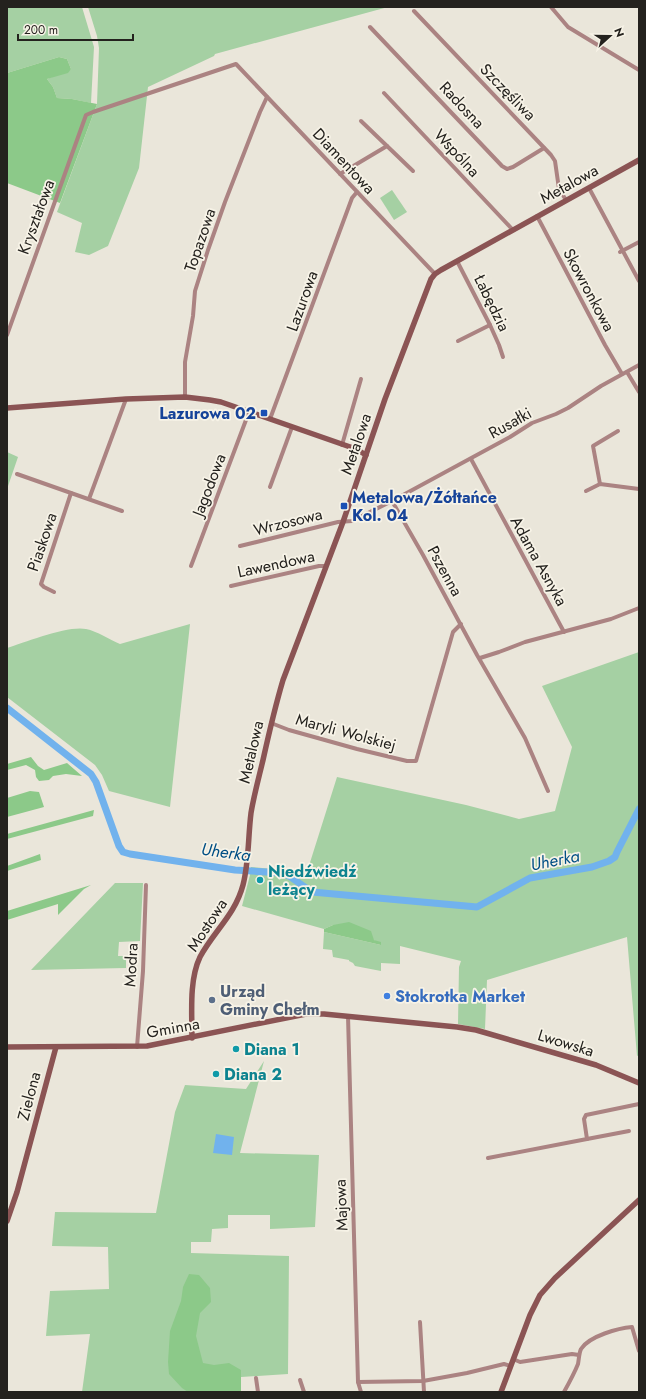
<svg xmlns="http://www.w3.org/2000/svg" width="646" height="1399" font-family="Jost,sans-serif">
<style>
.green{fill:#a5d0a3}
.forest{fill:#8cc989}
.water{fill:#71b2ed}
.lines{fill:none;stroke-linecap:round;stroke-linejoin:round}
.river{stroke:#71b2ed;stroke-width:7}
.street{stroke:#ab8382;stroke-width:4}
.secondary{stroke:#8b5454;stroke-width:5.5}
.transit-dot{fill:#1a4fb4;stroke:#f7f3e7;stroke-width:1.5}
.culture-dot{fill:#0f9aa8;stroke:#f7f3e7;stroke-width:1.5}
.shop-dot{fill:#3f7fe0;stroke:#f7f3e7;stroke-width:1.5}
.service-dot{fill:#5c6f8a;stroke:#f7f3e7;stroke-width:1.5}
.labels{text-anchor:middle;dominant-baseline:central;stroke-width:3.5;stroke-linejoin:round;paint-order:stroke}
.street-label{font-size:16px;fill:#24221e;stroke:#f7f3e7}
.transit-label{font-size:16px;font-weight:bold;fill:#164399;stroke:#f7f3e7;text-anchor:end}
.culture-label{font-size:16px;font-weight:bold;fill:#0d838f;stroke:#f7f3e7;text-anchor:start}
.service-label{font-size:16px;font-weight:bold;fill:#4e5e75;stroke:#f7f3e7;text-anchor:start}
.shop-label{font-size:16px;font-weight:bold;fill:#366cbe;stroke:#f7f3e7;text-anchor:start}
.water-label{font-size:17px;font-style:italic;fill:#004f85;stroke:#f7f3e7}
</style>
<rect width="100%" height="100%" fill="#eae6da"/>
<!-- green -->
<g class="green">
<path d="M7,7H82L94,47L91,103L72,99L57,98L53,87L47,79L71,69L67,59L59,57L7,73Z"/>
<path d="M88,7H388L215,54L214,56L148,87L139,168L108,246L89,255L75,252L82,223L57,212L97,104L99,48L97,36Z"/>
<path d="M392,190L407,212L394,220L380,198Z"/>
<path d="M7,452L18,457L7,489Z"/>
<path d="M190,624L170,807L109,791L102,775L95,765L7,697V648C25,642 69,625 86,629C97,631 110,640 120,644Z"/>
<path d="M639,652V1055L637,1056L627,937L487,980L485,1029L458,1024L459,967L461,961L400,946V964L381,963V971L355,966L353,963L349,961V960L333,957L332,950L323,949L324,932L381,945L374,940L333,925L324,929L242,906L250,875L251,867L307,872L337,777L466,805L519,819L555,811L572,747L542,686Z"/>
<path d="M115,883H143L140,941L119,942L118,956H126V968L31,970Z"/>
<path d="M264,1061L240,1153L319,1155L315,1227L270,1229V1215H228V1228L212,1229L211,1242H191V1253L289,1256L288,1374L212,1379V1392H82L90,1334L46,1336L50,1291L109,1289L108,1247L52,1246L55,1212L156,1213L175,1112L185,1085L246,1089Z"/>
</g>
<!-- forest -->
<g class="forest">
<path d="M59,57L67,59L71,69L68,73L47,79L53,87L57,98L72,99L97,104L60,203L7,183V73Z"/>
<path d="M31,757L38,766L44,770L67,763L82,776L66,774L53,776L49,780L39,781L36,777L35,770L26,765L7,770V764Z"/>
<path d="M30,791L39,792L44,807L7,817V798Z"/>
<path d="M94,810L93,816L7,839V834Z"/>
<path d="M40,854L41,860L7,871V866Z"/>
<path d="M91,885L84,889L58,915V904L7,920V911Z"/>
<path d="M349,922L371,931L374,940L381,942V945L324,932V929L333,925Z"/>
<path d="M189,1274L199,1275L210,1288L211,1302L200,1313L196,1336L203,1363L214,1365L229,1363L241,1370V1392H188L182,1388L169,1374L168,1362L170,1331L181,1301L183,1287Z"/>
</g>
<!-- water -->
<path class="water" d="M216,1134L234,1137L232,1155L213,1153Z"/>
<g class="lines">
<!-- river -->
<path class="river" d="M7,708L91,774L96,782L119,846L123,852L130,854L235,870L282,873L289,876L312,892L477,907L530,878L592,867L609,861L615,857L617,852L639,809"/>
<!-- street -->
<g class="street">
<path d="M551,7L568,27L639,70"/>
<path d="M414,11L551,155L555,161L559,189L566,200"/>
<path d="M370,27L502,166L507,169L513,167L544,148"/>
<path d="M384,93L513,230"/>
<path d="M361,121L387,146"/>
<path d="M340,174L387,146L413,171"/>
<path d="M589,188L639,281"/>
<path d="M537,216L605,345L622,374"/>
<path d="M620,252L639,242"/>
<path d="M457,261L490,325L499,345L503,357"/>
<path d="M7,335L86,115L93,112L236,64L435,274"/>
<path d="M458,341L490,325"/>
<path d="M627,372L639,392"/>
<path d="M185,397V362L193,316L195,291L208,250L225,202L260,112L267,97"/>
<path d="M270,419L352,198L357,192"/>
<path d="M342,445L361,379"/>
<path d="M471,459L564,632"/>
<path d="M17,474L122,511"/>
<path d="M600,484L593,446L618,431"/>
<path d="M270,487L292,427"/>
<path d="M586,491L600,484L639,489"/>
<path d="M89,499L126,399"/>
<path d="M392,501L510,437L532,423L556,414L568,408L601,386L639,365"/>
<path d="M240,546L338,522L352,521L392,501L423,555L477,655L525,738L548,791"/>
<path d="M191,566L249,412"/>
<path d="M231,586L319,566H326"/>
<path d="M54,592L44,587L41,584L71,493"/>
<path d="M480,658L499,652L525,642L611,619L639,608"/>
<path d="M271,723L289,730L357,749L407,761H416L453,632L461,624"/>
<path d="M348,1016L358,1382L361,1392"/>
<path d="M137,1047L143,971L146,885"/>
<path d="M587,1139L629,1131"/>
<path d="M488,1158L587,1139L584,1119L586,1115L639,1104"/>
<path d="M420,1322L424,1392"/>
<path d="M513,1359L520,1362L572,1354L579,1355"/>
<path d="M256,1378L258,1392"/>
<path d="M300,1380L304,1392"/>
<path d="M358,1382L423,1381L467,1373L504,1364L511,1366"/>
<path d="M564,1392C569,1383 574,1374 578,1364C579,1359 579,1353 581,1349C589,1336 619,1328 632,1327L639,1351"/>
</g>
<!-- secondary -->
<g class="secondary">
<path d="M7,408L126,399L185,397L210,400L221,402L270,419L356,449L366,455"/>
<path d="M192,1038C192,1013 189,980 200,957C214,931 235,915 243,885C249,862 248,837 251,813C254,795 259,777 263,760C269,733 275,707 283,680L343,522L385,399L431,279L435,274L441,270L639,160"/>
<path d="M7,1047L147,1046L306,1014H324L457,1027L476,1030L596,1065L639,1083"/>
<path d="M7,1221L17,1192L56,1047"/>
<path d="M501,1392L530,1315L540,1295L555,1278L639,1200"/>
</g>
</g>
<!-- markers -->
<g class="transit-dot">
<rect x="260" y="409" width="8" height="8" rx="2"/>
<rect x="340" y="502" width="8" height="8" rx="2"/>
</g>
<g class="culture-dot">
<circle cx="260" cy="880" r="4"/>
<circle cx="236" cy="1049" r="4"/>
<circle cx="216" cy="1074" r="4"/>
</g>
<circle class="shop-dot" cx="387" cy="996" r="4"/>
<circle class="service-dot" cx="212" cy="1000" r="4"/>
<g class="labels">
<!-- street labels -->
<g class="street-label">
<text transform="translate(508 92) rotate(46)">Szczęśliwa</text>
<text transform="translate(462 105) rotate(47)">Radosna</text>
<text transform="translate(457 153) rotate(47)">Wspólna</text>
<text transform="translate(344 161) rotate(47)">Diamentowa</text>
<text transform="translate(569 184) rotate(-29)">Metalowa</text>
<text transform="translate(36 217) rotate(-70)">Kryształowa</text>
<text transform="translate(200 240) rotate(-71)">Topazowa</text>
<text transform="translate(589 290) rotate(62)">Skowronkowa</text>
<text transform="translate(302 301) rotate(-70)">Lazurowa</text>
<text transform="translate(492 303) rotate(64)">Łabędzia</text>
<text transform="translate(510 423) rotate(-29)">Rusałki</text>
<text transform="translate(356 444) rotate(-71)">Metalowa</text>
<text transform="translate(209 485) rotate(-69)">Jagodowa</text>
<text transform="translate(288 522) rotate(-14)">Wrzosowa</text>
<text transform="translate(42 542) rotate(-71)">Piaskowa</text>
<text transform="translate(539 561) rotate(61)">Adama Asnyka</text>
<text transform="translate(276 564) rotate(-12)">Lawendowa</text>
<text transform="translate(445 571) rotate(61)">Pszenna</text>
<text transform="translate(346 732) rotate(15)">Maryli Wolskiej</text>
<text transform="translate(251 752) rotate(-77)">Metalowa</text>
<text transform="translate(207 925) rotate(-57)">Mostowa</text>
<text transform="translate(131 965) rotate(-87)">Modra</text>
<text transform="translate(173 1028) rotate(-10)">Gminna</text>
<text transform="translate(566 1043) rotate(17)">Lwowska</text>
<text transform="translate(29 1096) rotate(-75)">Zielona</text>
<text transform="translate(341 1205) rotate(-92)">Majowa</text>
</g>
<!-- transit labels -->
<g class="transit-label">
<text x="256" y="413">Lazurowa 02</text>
<text x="352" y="497" text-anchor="start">Metalowa/Żółtańce<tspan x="352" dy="18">Kol. 04</tspan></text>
</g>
<!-- culture labels -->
<g class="culture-label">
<text x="268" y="871">Niedźwiedź<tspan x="268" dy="18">leżący</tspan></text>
<text x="244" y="1049">Diana 1</text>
<text x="224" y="1074">Diana 2</text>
</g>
<!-- service labels -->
<g class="service-label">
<text x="220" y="991">Urząd<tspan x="220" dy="18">Gminy Chełm</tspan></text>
</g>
<!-- shop labels -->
<g class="shop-label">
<text x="395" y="996">Stokrotka Market</text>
</g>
<!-- water labels -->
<g class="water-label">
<text transform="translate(226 852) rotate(8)">Uherka</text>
<text transform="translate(555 860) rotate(-11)">Uherka</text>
</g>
</g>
<!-- border -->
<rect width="646" height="1399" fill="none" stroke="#24221e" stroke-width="16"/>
<!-- north arrow -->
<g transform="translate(610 36) rotate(69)" stroke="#f7f3e7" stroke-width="3" paint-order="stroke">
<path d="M0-3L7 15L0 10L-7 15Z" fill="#24221e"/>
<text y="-6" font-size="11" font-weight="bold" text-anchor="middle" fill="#24221e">N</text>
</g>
<!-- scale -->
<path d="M18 34v6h115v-6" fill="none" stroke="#24221e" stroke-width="2"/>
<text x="24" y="34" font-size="12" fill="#24221e" stroke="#f7f3e7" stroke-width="3" paint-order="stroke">200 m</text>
</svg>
